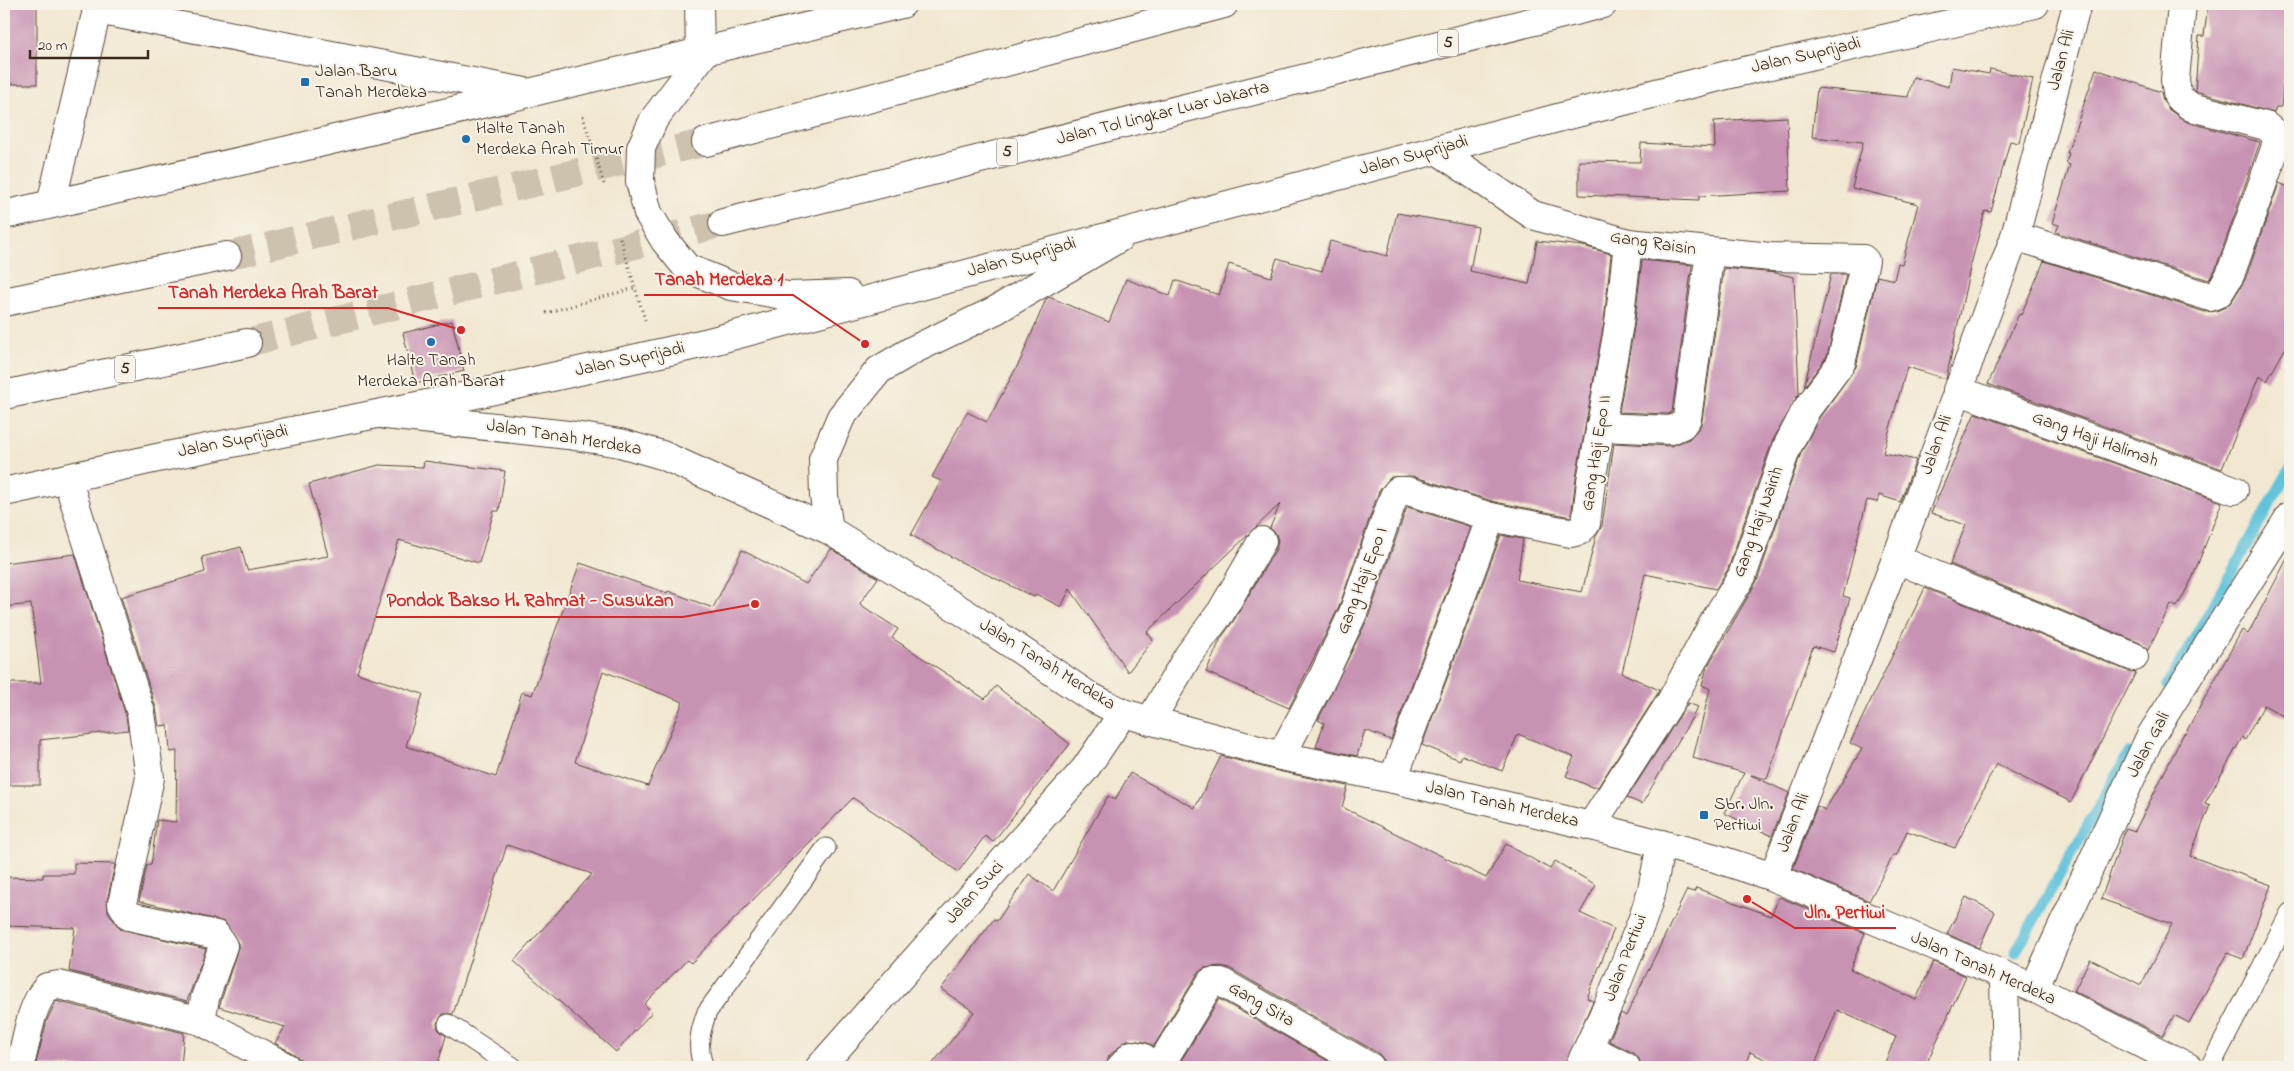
<svg xmlns="http://www.w3.org/2000/svg" width="2294" height="1071" font-family="'Indie Flower',sans-serif">
<style>
.lines{fill:none;stroke-linecap:round;stroke-linejoin:round}
.stream{stroke:#5dc2db;stroke-width:11}
.building{fill:#c893b3;fill-rule:evenodd}
.highway-tunnel{stroke:#cdc2ae;stroke-width:28;stroke-dasharray:28 14;stroke-linecap:butt}
.lane-casing{stroke:#564639;stroke-width:21}
.street-casing{stroke:#564639;stroke-width:30}
.secondary-casing{stroke:#564639;stroke-width:30}
.primary-casing{stroke:#564639;stroke-width:30}
.highway-casing{stroke:#564639;stroke-width:30}
.path{stroke:#564639;stroke-width:3;stroke-dasharray:1 4;stroke-linecap:butt}
.lane{stroke:#fff;stroke-width:19}
.street{stroke:#fff;stroke-width:28}
.secondary{stroke:#fff;stroke-width:28}
.primary{stroke:#fff;stroke-width:28}
.highway{stroke:#fff;stroke-width:28}
.poi-dot{fill:#1f6fb2;stroke:#f7f3e8;stroke-width:2}
.labels{text-anchor:middle;dominant-baseline:central;stroke-width:4;stroke-linejoin:round;paint-order:stroke}
.shield{fill:#f7f3e8;stroke:#73665b;stroke-width:1}
.shield-label{font-size:16px;font-weight:bold;fill:#3b2a1e}
.street-label{font-size:18px;fill:#3b2a1e;stroke:#f7f3e8}
.poi-label{font-size:18px;fill:#3b2a1e;stroke:#f7f3e8;text-anchor:start}
.leader{fill:none;stroke:#d62828;stroke-width:2}
.callout-dot{fill:#d62828;stroke:#f7f3e8;stroke-width:2}
.callout-label{font-size:19px;text-anchor:middle;font-weight:bold;fill:#d62828;stroke:#f7f3e8;stroke-width:4;stroke-linejoin:round;paint-order:stroke}
</style>
<rect width="100%" height="100%" fill="#f7f3e8"/>
<filter id="ink" filterUnits="userSpaceOnUse"><feTurbulence type="fractalNoise" baseFrequency=".02" numOctaves="2"/><feDisplacementMap in="SourceGraphic" scale="10" xChannelSelector="R" yChannelSelector="G"/><feConvolveMatrix kernelMatrix="1 2 1 2 8 2 1 2 1" color-interpolation-filters="sRGB"/></filter>
<filter id="wash" filterUnits="userSpaceOnUse"><feTurbulence type="fractalNoise" baseFrequency=".0096" numOctaves="4" result="noise"/><feDisplacementMap in="SourceGraphic" scale="20" xChannelSelector="R" yChannelSelector="G"/><feGaussianBlur stdDeviation="1.12" result="paint"/><feColorMatrix in="noise" values="0 0 0 0 0 0 0 0 0 0 0 0 0 0 0 0 0 1.4 0 .05"/><feComposite in="paint" operator="in"/></filter>
<g filter="url(#wash)">
<rect width="100%" height="100%" fill="#f2e8d2"/>
<g class="lines">
<!-- stream -->
<g class="stream">
<path d="M2168,685L2290,469"/>
<path d="M2015,953L2129,753"/>
</g>
</g>
<g id="blocks">
<!-- building -->
<g class="building">
<rect x="4" y="4" width="33" height="80"/>
<path d="M2208,4H2290V36H2288L2281,107H2276L2274,113L2195,91L2199,36H2204Z"/>
<path d="M1952,67L1989,74L1990,69L2033,79L2019,143L2010,141L1991,212L1985,211L1970,268L1946,379L1907,367L1883,453L1916,460L1900,502L1879,495L1877,502L1867,500L1843,596L1850,598L1834,652L1813,646L1767,779L1751,775L1789,793L1772,836L1724,813L1744,773L1693,758L1710,689L1702,685L1707,667L1757,581L1801,453L1819,418L1856,367L1877,276L1894,280L1898,263L1902,264L1918,204L1852,188L1863,142L1812,137L1817,88L1908,97L1913,77L1949,87Z"/>
<path d="M2096,69L2161,92L2163,100L2168,109L2187,122L2260,142L2216,268L2209,280L2056,232L2059,225L2052,223L2070,165L2066,163L2069,153H2067Z"/>
<path d="M1787,117L1790,191L1699,196V200L1579,195V161L1640,162L1641,143L1715,147L1714,121Z"/>
<path d="M2279,183L2290,188V340L2267,381L2259,376L2222,469L1988,384L2019,314L2021,315L2044,261L2205,312L2216,311L2226,307L2232,301L2245,280Z"/>
<path d="M1397,213L1478,227L1470,271L1529,284L1537,241L1583,246L1611,254L1604,322L1576,478L1571,517L1495,502L1412,476L1391,477L1379,491L1339,607L1289,708L1206,672L1221,638L1234,620L1276,549L1278,541L1276,534L1270,528L1280,504L1147,632L1153,640L1128,672L1070,589L1061,607L1036,594L1034,597L957,560L911,535L941,481L932,477L967,412L987,422L1021,359L1046,299L1049,297L1109,322L1126,279L1170,296L1175,280L1219,295L1229,264L1271,277L1277,258L1322,271L1330,241L1387,256Z"/>
<path d="M1642,260L1692,265L1672,412L1668,414L1619,412L1634,327Z"/>
<path d="M1724,268L1776,273L1794,277L1799,393L1772,442L1728,569L1716,589L1645,574L1622,673L1659,690L1658,693L1598,787L1595,786L1594,788L1566,776L1574,757L1518,734L1502,771L1462,755L1460,760L1422,745L1501,535L1523,539L1517,580L1582,592L1596,536L1602,526L1614,443L1671,446L1689,439L1700,427L1702,420Z"/>
<path d="M1831,274H1846L1827,356L1804,387Z"/>
<path d="M452,321L464,371L415,383L403,333Z"/>
<path d="M1975,413L2222,502L2192,579L2177,607L2171,604L2148,650L2140,643L1950,564L1966,525L1931,513Z"/>
<path d="M424,461L505,471L499,511H494L479,563L399,540L357,673L423,694L406,746L496,777L522,692L532,695L580,563L667,593L668,591L713,608L742,550L806,584L831,549L878,578L860,603L861,605L898,629L892,638L985,699L996,686L1070,744L993,842L985,836L958,872L907,834L853,798L691,963L687,960L644,1004L652,1012L616,1052L514,961L592,874L507,845L453,1014H443L437,1023L438,1029L446,1036L437,1067H302L300,1059L294,1054L275,1043L285,1027L219,1007L239,945L225,922L139,901L147,865H151L157,820L176,822L177,751L170,752L168,725L159,726L156,708L121,597L205,572L202,557L241,547L247,570L328,556L309,484L379,465L423,467ZM603,671L683,702L648,786L575,762Z"/>
<path d="M1407,507L1471,527L1391,740L1365,730L1357,756L1316,747L1324,723L1318,720L1368,618Z"/>
<path d="M2290,553V720L2264,705L2245,740L2242,738L2205,803L2210,805L2190,856L2271,885L2243,959L2227,953L2189,1023L2174,1015L2163,1036L2074,991L2090,959L2141,985L2172,924L2101,899L2126,828L2135,831L2184,733L2185,734L2242,630L2248,634Z"/>
<path d="M75,554L126,716L128,730L40,740V785H4V683H41L31,604L4,607V563Z"/>
<path d="M1925,588L2128,671L2136,672L2071,802L1996,764L1955,848L1907,831L1896,856L1894,854L1869,901L1793,869L1817,806L1825,810L1862,749L1850,743Z"/>
<path d="M1688,703L1698,707L1642,804L1627,798Z"/>
<path d="M1221,756L1278,771L1348,786L1342,807L1486,878L1506,844L1550,869L1555,861L1596,885L1580,913L1614,929L1587,998L1593,1001L1564,1067H1386L1384,1060L1378,1053L1229,968L1221,966L1204,968L1198,973L1154,1046L1145,1042L1127,1040L1109,1056L1106,1067H930L974,1012L941,989L994,919L997,921L1029,874L1053,891L1108,796L1115,800L1130,773L1195,808Z"/>
<path d="M74,863L115,864L107,901L108,912L120,929L206,949L187,1001L69,971L75,928L4,926V877L43,878V874H74Z"/>
<path d="M1696,888L1771,916L1779,897L1865,933L1850,969L1916,1000L1933,962L1966,976L1925,1067H1883L1896,1037L1837,1010L1814,1067H1781L1750,1052L1744,1067H1641L1639,1059L1634,1053L1609,1041L1621,1013L1626,1016L1687,890L1694,892Z"/>
<path d="M1966,897L1995,912L1979,948L1947,934Z"/>
<path d="M1219,999L1339,1067H1177Z"/>
<path d="M56,1001L184,1033L181,1067H35L47,1020Z"/>
</g>
</g>
</g>
<g filter="url(#ink)">
<use href="#blocks" fill-opacity="0" stroke="#564639" stroke-width="1"/>
<g class="lines">
<!-- highway-tunnel -->
<g class="highway-tunnel">
<path d="M227,256L706,142"/>
<path d="M247,343L723,223"/>
</g>
<defs>
<g id="lane">
<path d="M448,1024L513,1067"/>
<path d="M704,1067C696,1048 700,1031 707,1012L826,848"/>
<path d="M2210,1067L2290,913"/>
</g>
<g id="street">
<path d="M699,4L700,53"/>
<path d="M1437,150L1533,215L1628,243L1771,257L1863,259L1865,261L1841,363L1806,410L1787,447L1742,576L1715,620L1671,701L1591,826"/>
<path d="M2015,236L2210,297L2219,293L2230,275L2275,149L2277,135L2266,126L2191,107L2178,97L2175,80L2182,4"/>
<path d="M1957,390L2234,490"/>
<path d="M1600,427L1671,430L1682,425L1687,418L1710,252"/>
<path d="M67,478L141,713L150,778L122,904L129,916L216,935L223,946L205,998L201,1021"/>
<path d="M1896,559L2134,657"/>
<path d="M1150,721L1188,656L1221,612L1262,541"/>
<path d="M1281,756L1322,679L1353,613L1394,496L1398,491H1408L1491,517L1571,533L1579,531L1586,524L1591,481L1619,324L1628,243"/>
<path d="M1393,779L1491,517"/>
<path d="M1773,877L1896,559L2015,236L2077,4"/>
<path d="M2004,977L2006,1067"/>
<path d="M2034,988L2150,737L2290,516"/>
<path d="M1589,1048L1626,1067"/>
<path d="M19,1067C28,1040 28,1010 47,987L59,985L201,1021L286,1067"/>
<path d="M1121,1067L1132,1055L1142,1057L1156,1067"/>
<path d="M1159,1067L1211,982H1221L1370,1067"/>
<path d="M1579,1067L1609,1003L1643,918L1652,890L1661,844"/>
</g>
<g id="secondary">
<path d="M97,10L525,92"/>
<path d="M51,204L97,10L95,4"/>
<path d="M386,415L568,435L620,443L662,455L829,530L965,613L1089,696L1123,713L1281,756L1393,779L1591,826L1715,858L1773,877L2034,988L2188,1067"/>
<path d="M829,530L824,496L823,459L841,417L879,370L913,350L996,310L1119,238"/>
<path d="M820,1067L1085,769L1123,713"/>
</g>
<g id="primary">
<path d="M705,52L654,119L641,148L640,181L648,213L665,241L687,268L731,286L788,296L848,294"/>
<path d="M4,215L285,151L902,4"/>
<path d="M4,492L157,458L467,396L705,343L1569,115L1727,75L2035,4"/>
</g>
<g id="highway">
<path d="M706,142L1224,4"/>
<path d="M723,223L1603,4"/>
<path d="M4,302L227,256"/>
<path d="M4,395L247,343"/>
</g>
</defs>
<!-- lane casing -->
<use href="#lane" class="lane-casing"/>
<!-- street casing -->
<use href="#street" class="street-casing"/>
<!-- secondary casing -->
<use href="#secondary" class="secondary-casing"/>
<!-- primary casing -->
<use href="#primary" class="primary-casing"/>
<!-- highway casing -->
<use href="#highway" class="highway-casing"/>
<!-- path -->
<g class="path">
<path d="M583,116L604,184"/>
<path d="M620,238L645,320"/>
<path d="M546,313L635,288"/>
</g>
<!-- lane -->
<use href="#lane" class="lane"/>
<!-- street -->
<use href="#street" class="street"/>
<!-- secondary -->
<use href="#secondary" class="secondary"/>
<!-- primary -->
<use href="#primary" class="primary"/>
<!-- highway -->
<use href="#highway" class="highway"/>
</g>
</g>
<!-- markers -->
<g class="poi-dot">
<rect x="300" y="77" width="10" height="10" rx="2.5"/>
<circle cx="466" cy="139" r="5"/>
<circle cx="431" cy="342" r="5"/>
<rect x="1699" y="810" width="10" height="10" rx="2.5"/>
</g>
<g class="labels">
<!-- shield labels -->
<g class="shield">
<rect x="1438" y="29.5" width="20" height="27" rx="4"/>
<rect x="997" y="138.5" width="20" height="27" rx="4"/>
<rect x="115" y="355.5" width="20" height="27" rx="4"/>
</g>
<g class="shield-label">
<text x="1448" y="43">5</text>
<text x="1007" y="152">5</text>
<text x="125" y="369">5</text>
</g>
<!-- street labels -->
<g class="street-label">
<text transform="translate(1806 56) rotate(-13)">Jalan Suprijadi</text>
<text transform="translate(2062 60) rotate(-75)">Jalan Ali</text>
<text transform="translate(1163 114) rotate(-14)">Jalan Tol Lingkar Luar Jakarta</text>
<text transform="translate(1414 156) rotate(-15)">Jalan Suprijadi</text>
<text transform="translate(1653 244) rotate(9)">Gang Raisin</text>
<text transform="translate(1022 258) rotate(-15)">Jalan Suprijadi</text>
<text transform="translate(630 360) rotate(-12)">Jalan Suprijadi</text>
<text transform="translate(564 438) rotate(9)">Jalan Tanah Merdeka</text>
<text transform="translate(2095 440) rotate(20)">Gang Haji Halimah</text>
<text transform="translate(233 442) rotate(-11)">Jalan Suprijadi</text>
<text transform="translate(1937 445) rotate(-70)">Jalan Ali</text>
<text transform="translate(1597 453) rotate(-81)">Gang Haji Epo II</text>
<text transform="translate(1759 522) rotate(-70)">Gang Haji Nairih</text>
<text transform="translate(1363 581) rotate(-69)">Gang Haji Epo I</text>
<text transform="translate(1047 665) rotate(32)">Jalan Tanah Merdeka</text>
<text transform="translate(2149 745) rotate(-62)">Jalan Gali</text>
<text transform="translate(1502 805) rotate(13)">Jalan Tanah Merdeka</text>
<text transform="translate(1794 823) rotate(-69)">Jalan Ali</text>
<text transform="translate(975 893) rotate(-48)">Jalan Suci</text>
<text transform="translate(1626 958) rotate(-69)">Jalan Pertiwi</text>
<text transform="translate(1983 969) rotate(24)">Jalan Tanah Merdeka</text>
<text transform="translate(1261 1005) rotate(30)">Gang Sita</text>
</g>
<!-- poi labels -->
<g class="poi-label">
<text x="315" y="72">Jalan Baru<tspan x="315" dy="21">Tanah Merdeka</tspan></text>
<text x="476" y="129">Halte Tanah<tspan x="476" dy="21">Merdeka Arah Timur</tspan></text>
<text x="431" y="361" text-anchor="middle">Halte Tanah<tspan x="431" dy="21">Merdeka Arah Barat</tspan></text>
<text x="1714" y="805">Sbr. Jln.<tspan x="1714" dy="21">Pertiwi</tspan></text>
</g>
</g>
<!-- callouts -->
<path class="leader" d="M865 344L793 295H644M461 330L388 308H158M755 604L683 617H376M1747 899L1795 928H1896"/>
<g class="callout-dot">
<circle cx="865" cy="344" r="5"/>
<circle cx="461" cy="330" r="5"/>
<circle cx="755" cy="604" r="5"/>
<circle cx="1747" cy="899" r="5"/>
</g>
<g class="callout-label">
<text x="719" y="285">Tanah Merdeka 1</text>
<text x="273" y="298">Tanah Merdeka Arah Barat</text>
<text x="530" y="606">Pondok Bakso H. Rahmat - Susukan</text>
<text x="1845" y="918">Jln. Pertiwi</text>
</g>
<!-- margin -->
<rect width="2294" height="1071" fill="none" stroke="#f7f3e8" stroke-width="20"/>
<!-- scale -->
<path d="M30 50v8h118v-8" fill="none" stroke="#3b2a1e" stroke-width="2.5"/>
<text x="38" y="50" font-size="15" fill="#3b2a1e" stroke="#f7f3e8" stroke-width="4" paint-order="stroke">20 m</text>
</svg>
